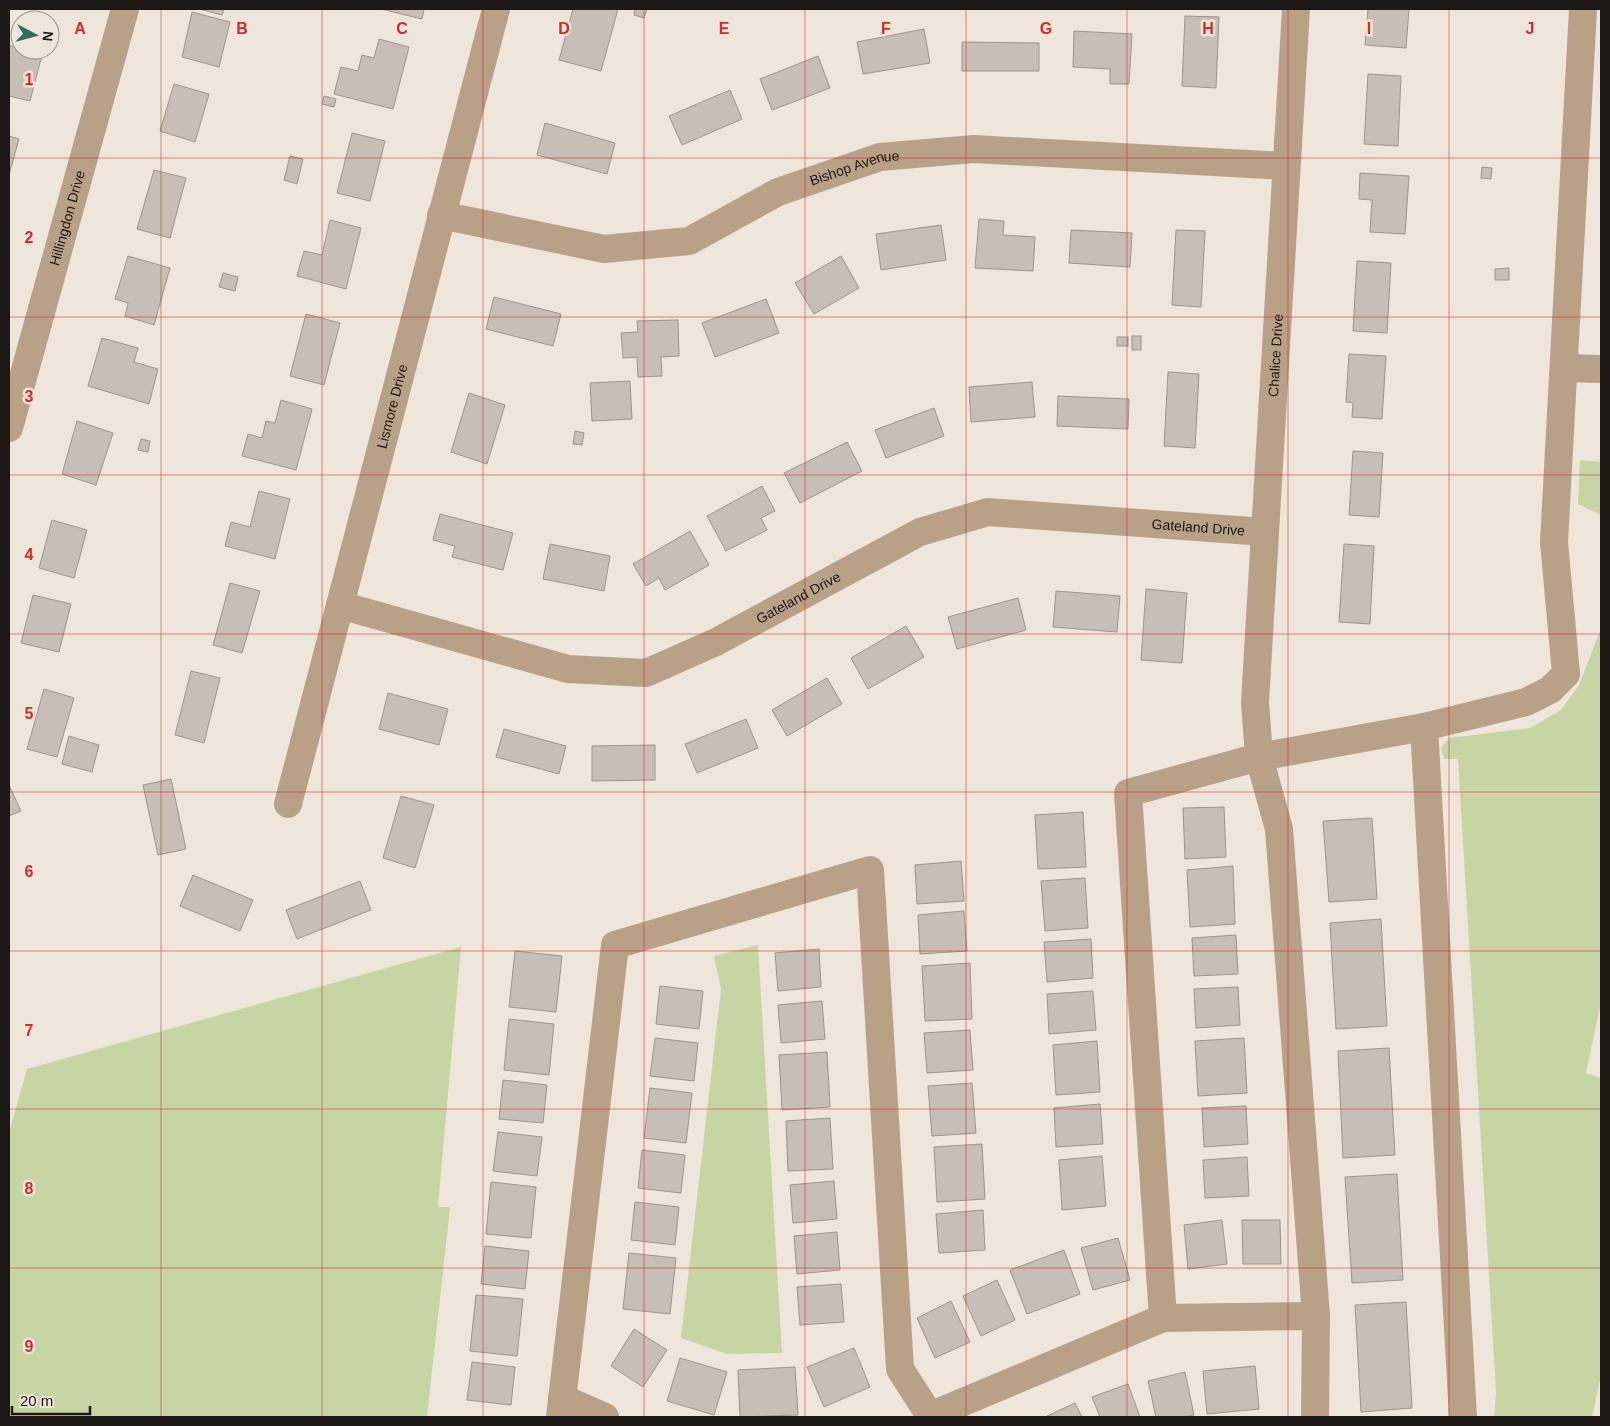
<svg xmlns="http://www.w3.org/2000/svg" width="1610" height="1426" font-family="Helvetica,sans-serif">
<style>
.green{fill:#c7d5a4}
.building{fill:#c7bfb5;stroke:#9c958b}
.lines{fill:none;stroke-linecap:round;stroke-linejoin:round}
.street{stroke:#b9a188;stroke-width:28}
.grid{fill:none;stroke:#d62828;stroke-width:1;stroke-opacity:0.55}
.labels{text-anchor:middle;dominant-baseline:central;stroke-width:5;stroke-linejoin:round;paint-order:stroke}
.street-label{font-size:14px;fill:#1b1815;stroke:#eee6db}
.grid-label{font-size:16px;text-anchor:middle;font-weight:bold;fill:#d62828;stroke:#eee6db;stroke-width:5;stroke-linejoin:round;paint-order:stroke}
</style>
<rect width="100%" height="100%" fill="#eee6db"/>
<!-- green -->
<g class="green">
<path d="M1580,460L1601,462V515L1578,504Z"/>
<path d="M1601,628V1003L1586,1073L1601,1078V1376L1592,1417H1494L1496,1392L1458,759H1444L1441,748L1449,738L1530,728L1561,710L1579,685Z"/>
<path d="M758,945L782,1353L727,1354L681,1338L721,989L714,956Z"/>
<path d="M461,947L438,1207H450L427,1417H9V1133L27,1069Z"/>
</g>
<!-- building -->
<g class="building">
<path d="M199,9H224L222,15Z"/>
<path d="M381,9H424L422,19Z"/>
<path d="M573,9H618L601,71L559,60Z"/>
<path d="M635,9H647L644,18L634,15Z"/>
<path d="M1368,9H1409L1406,48L1365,45Z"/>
<path d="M192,12L230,22L219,67L182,57Z"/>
<path d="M1185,16L1219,17L1216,88L1182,86Z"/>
<path d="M924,29L930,63L863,74L857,42Z"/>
<path d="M1074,31L1132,34L1129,84H1110V69L1073,67Z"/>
<path d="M379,39L409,47L393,109L334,94L341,67L358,71L362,55L374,58Z"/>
<path d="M962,42L1039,43V71H962Z"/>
<path d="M9,45L20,49V50L42,55L30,101L9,96Z"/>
<path d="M818,56L830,88L772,110L760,79Z"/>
<path d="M1368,74L1401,76L1398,146L1364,144Z"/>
<path d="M174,84L209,94L195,142L160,131Z"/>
<path d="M730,90L742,119L682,145L669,116Z"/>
<path d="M324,96L336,99L334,107L322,104Z"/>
<path d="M545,123L615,143L607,174L537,155Z"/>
<path d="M352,133L385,141L370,201L337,193Z"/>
<path d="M9,136L19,139L9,175Z"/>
<path d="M290,156L303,159L297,184L284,180Z"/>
<path d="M1482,167L1492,168L1491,179L1481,178Z"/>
<path d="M154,170L186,178L170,238L137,229Z"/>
<path d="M1360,173L1409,176L1405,234L1370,232L1372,200L1359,199Z"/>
<path d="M979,219L1004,221L1003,235L1035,237L1033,271L975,268Z"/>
<path d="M330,220L361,228L346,289L297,276L304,251L322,255Z"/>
<path d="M941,225L946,260L881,270L876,234Z"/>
<path d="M1071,230L1132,233L1130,267L1069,263Z"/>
<path d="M1176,230L1205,231L1201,307L1172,305Z"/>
<path d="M128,256L170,268L154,325L125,316L128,303L115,299Z"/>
<path d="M841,256L859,288L814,314L795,283Z"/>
<path d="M1357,261L1391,263L1387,333L1353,331Z"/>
<path d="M1509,268V280H1495V269Z"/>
<path d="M223,273L238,277L235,291L219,287Z"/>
<path d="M494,297L561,314L553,346L486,329Z"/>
<path d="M766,299L779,333L715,357L702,323Z"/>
<path d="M306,314L340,323L324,385L290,376Z"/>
<path d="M678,320L679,356L661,357L662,376L638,377L637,357L623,358L621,333L638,332L637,321Z"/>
<rect x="1132" y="336" width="9" height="14"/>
<rect x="1117" y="337" width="11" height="9"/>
<path d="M102,338L138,348L134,362L158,369L149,404L88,386Z"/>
<path d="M1349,354L1386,356L1382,419L1352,417L1353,403L1346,402Z"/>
<path d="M1168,372L1199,374L1195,448L1164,446Z"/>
<path d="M630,381L632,419L592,421L590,383Z"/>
<path d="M1032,382L1035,417L971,422L969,387Z"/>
<path d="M469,393L505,405L487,464L451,452Z"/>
<path d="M1058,396L1129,399L1128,429L1057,426Z"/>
<path d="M281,400L312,409L296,470L242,456L248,434L262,438L266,421L275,423Z"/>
<path d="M934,408L944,436L886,458L875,430Z"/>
<path d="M77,421L113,433L96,485L62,474Z"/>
<path d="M575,431L584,433L582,445L573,444Z"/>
<path d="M141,439L150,441L148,452L138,450Z"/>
<path d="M847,442L862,471L800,503L784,473Z"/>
<path d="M1353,451L1383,453L1379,517L1349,515Z"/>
<path d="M762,486L775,511L761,518L767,530L726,551L707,516Z"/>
<path d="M259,491L290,499L275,559L225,546L231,522L250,527Z"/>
<path d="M440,514L513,533L503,570L452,557L455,546L433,540Z"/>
<path d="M52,520L87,530L74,578L39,568Z"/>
<path d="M690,531L709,565L665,590L659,578L646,586L633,564Z"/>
<path d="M550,544L610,556L604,591L543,579Z"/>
<path d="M1344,544L1374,546L1370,624L1339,622Z"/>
<path d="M230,583L260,591L242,653L213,645Z"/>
<path d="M1146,589L1187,593L1182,663L1141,660Z"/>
<path d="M1056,591L1120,596L1117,632L1053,627Z"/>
<path d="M33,595L71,604L59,652L21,643Z"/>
<path d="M1018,598L1026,630L957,649L948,617Z"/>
<path d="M906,626L924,657L868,689L851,658Z"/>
<path d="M191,671L220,678L204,743L175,735Z"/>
<path d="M827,678L842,704L787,736L772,710Z"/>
<path d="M44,689L74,698L57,757L27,749Z"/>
<path d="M388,693L448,709L439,745L379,729Z"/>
<path d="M746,719L758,748L697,773L685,744Z"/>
<path d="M504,729L566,746L559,774L496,757Z"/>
<path d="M69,736L99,745L92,772L62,764Z"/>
<path d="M655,745V780L592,781V746Z"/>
<path d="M171,779L186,849L158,855L143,785Z"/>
<path d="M9,785L21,811L9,816Z"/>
<path d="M401,796L434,805L415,868L383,858Z"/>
<path d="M1224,807L1226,857L1185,859L1183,808Z"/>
<path d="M1083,812L1086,867L1038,869L1035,815Z"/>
<path d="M1372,818L1377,899L1329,902L1323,821Z"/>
<path d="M961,861L964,901L917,904L915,865Z"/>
<path d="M1233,866L1235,924L1190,927L1187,870Z"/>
<path d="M193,875L253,900L240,931L180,906Z"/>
<path d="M1085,878L1088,928L1045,931L1041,881Z"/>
<path d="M360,881L371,910L297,939L286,910Z"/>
<path d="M964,911L967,951L920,954L918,915Z"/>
<path d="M1381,919L1387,1026L1336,1029L1330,923Z"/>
<path d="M1236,935L1238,974L1194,976L1192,938Z"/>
<path d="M1091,939L1093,978L1047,982L1044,942Z"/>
<path d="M819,949L821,987L778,991L775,953Z"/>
<path d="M515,951L562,956L556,1012L509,1007Z"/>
<path d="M970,963L972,1019L925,1021L922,966Z"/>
<path d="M660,986L703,991L699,1029L656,1024Z"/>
<path d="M1238,987L1240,1025L1196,1028L1194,989Z"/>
<path d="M1093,991L1096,1030L1049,1034L1047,994Z"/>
<path d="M822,1001L825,1039L781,1043L778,1005Z"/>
<path d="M509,1019L554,1024L549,1075L504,1070Z"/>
<path d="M970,1030L973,1070L927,1073L924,1033Z"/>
<path d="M655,1038L698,1043L694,1081L650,1076Z"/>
<path d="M1244,1038L1247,1093L1198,1096L1195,1041Z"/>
<path d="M1097,1041L1100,1092L1056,1095L1053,1045Z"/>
<path d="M1389,1048L1395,1155L1343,1158L1338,1051Z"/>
<path d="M827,1052L830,1107L782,1110L779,1055Z"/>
<path d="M503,1080L547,1085L543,1123L499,1119Z"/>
<path d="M972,1083L976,1133L932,1136L928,1086Z"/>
<path d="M650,1088L692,1093L686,1143L644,1138Z"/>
<path d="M1100,1104L1103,1144L1056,1147L1054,1108Z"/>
<path d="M1246,1106L1248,1144L1204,1147L1202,1108Z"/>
<path d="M830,1118L833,1169L788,1171L786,1121Z"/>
<path d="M498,1132L542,1137L537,1176L493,1171Z"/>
<path d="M982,1144L985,1199L937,1202L934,1147Z"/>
<path d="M642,1150L685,1155L681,1193L638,1188Z"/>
<path d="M1102,1156L1106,1206L1062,1210L1059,1160Z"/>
<path d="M1247,1157L1249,1196L1205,1198L1203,1160Z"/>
<path d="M1397,1174L1403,1280L1352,1283L1345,1177Z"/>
<path d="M834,1181L837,1219L793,1223L790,1185Z"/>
<path d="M491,1182L536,1187L531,1238L486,1234Z"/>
<path d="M635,1202L679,1207L675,1245L631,1240Z"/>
<path d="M983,1210L985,1250L939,1253L936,1214Z"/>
<path d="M1222,1220L1227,1264L1188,1269L1184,1225Z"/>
<path d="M1242,1220H1280L1281,1264H1243Z"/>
<path d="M837,1232L840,1270L797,1274L794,1236Z"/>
<path d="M1118,1238L1130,1280L1093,1290L1081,1248Z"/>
<path d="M485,1246L529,1251L525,1289L481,1284Z"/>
<path d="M1064,1250L1080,1294L1027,1314L1010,1270Z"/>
<path d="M629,1253L676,1258L670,1314L623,1309Z"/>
<path d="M997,1280L1015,1320L981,1336L963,1296Z"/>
<path d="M841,1284L844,1322L800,1325L797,1287Z"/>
<path d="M476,1295L523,1299L517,1356L470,1351Z"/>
<path d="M951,1301L970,1342L935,1358L917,1318Z"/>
<path d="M1406,1302L1412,1408L1361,1412L1355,1305Z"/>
<path d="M634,1329L667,1350L643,1387L611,1366Z"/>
<path d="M854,1348L870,1387L824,1407L807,1367Z"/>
<path d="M680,1358L727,1372L714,1415L667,1401Z"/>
<path d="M472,1362L515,1367L511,1405L467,1400Z"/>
<path d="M1255,1366L1259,1409L1207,1414L1203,1371Z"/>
<path d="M795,1367L798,1415L740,1417L738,1370Z"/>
<path d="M1185,1372L1194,1415L1184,1417H1156L1148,1381Z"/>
<path d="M1128,1384L1140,1417H1100L1092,1397Z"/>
<path d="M1075,1403L1082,1417H1045Z"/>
</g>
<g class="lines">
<!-- street -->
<g class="street">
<path id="s1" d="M441,215L604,249L689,241L778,192L880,157L974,149L1286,166"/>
<path d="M1564,368L1601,369"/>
<path id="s2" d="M9,428L125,9"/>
<path id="s3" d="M340,605L568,669L646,673L716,642L920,532L988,512L1265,532"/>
<path d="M1424,727L1526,702L1550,690L1566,674L1554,542L1583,9"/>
<path id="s4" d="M288,804L496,9"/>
<path d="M1163,1318L1128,793L1259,757L1424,727L1463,1417"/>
<path d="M562,1398L605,1417"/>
<path id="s5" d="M560,1417L615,945L870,870L900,1369L930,1416L1163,1318L1316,1316L1279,829L1259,757L1255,702L1296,9"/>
<path d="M1315,1417L1316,1316"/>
</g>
</g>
<!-- grid -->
<path class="grid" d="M161,9V1417M322,9V1417M483,9V1417M644,9V1417M805,9V1417M966,9V1417M1127,9V1417M1288,9V1417M1449,9V1417M9,158H1601M9,317H1601M9,475H1601M9,634H1601M9,792H1601M9,951H1601M9,1109H1601M9,1268H1601"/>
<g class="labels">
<!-- street labels -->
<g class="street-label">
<text stroke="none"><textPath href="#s1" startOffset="434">Bishop Avenue</textPath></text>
<text stroke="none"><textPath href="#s2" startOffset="218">Hillingdon Drive</textPath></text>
<text stroke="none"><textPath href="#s5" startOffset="2668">Chalice Drive</textPath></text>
<text stroke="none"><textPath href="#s4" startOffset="411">Lismore Drive</textPath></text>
<text stroke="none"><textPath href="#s3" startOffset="905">Gateland Drive</textPath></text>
<text stroke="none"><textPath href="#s3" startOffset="485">Gateland Drive</textPath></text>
</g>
</g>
<g class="grid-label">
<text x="80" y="34">A</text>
<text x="242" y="34">B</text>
<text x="402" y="34">C</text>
<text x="564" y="34">D</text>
<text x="724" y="34">E</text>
<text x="886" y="34">F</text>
<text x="1046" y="34">G</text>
<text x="1208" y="34">H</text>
<text x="1369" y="34">I</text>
<text x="1530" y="34">J</text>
<text x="29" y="85">1</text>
<text x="29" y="243">2</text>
<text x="29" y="402">3</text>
<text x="29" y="560">4</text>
<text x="29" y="719">5</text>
<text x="29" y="877">6</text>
<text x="29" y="1036">7</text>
<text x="29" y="1194">8</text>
<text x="29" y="1352">9</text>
</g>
<!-- border -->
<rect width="1610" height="1426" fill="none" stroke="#1b1815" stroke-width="20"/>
<!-- north arrow -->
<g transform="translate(35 35) rotate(96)"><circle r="24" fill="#eee6db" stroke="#9a948c"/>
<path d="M0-4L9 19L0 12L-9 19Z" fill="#2e6e5c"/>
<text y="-8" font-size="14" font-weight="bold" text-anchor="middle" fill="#1b1815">N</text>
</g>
<!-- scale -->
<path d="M12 1406v8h78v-8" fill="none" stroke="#1b1815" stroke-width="2.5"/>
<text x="20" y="1406" font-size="15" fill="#1b1815" stroke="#eee6db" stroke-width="4" paint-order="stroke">20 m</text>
</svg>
